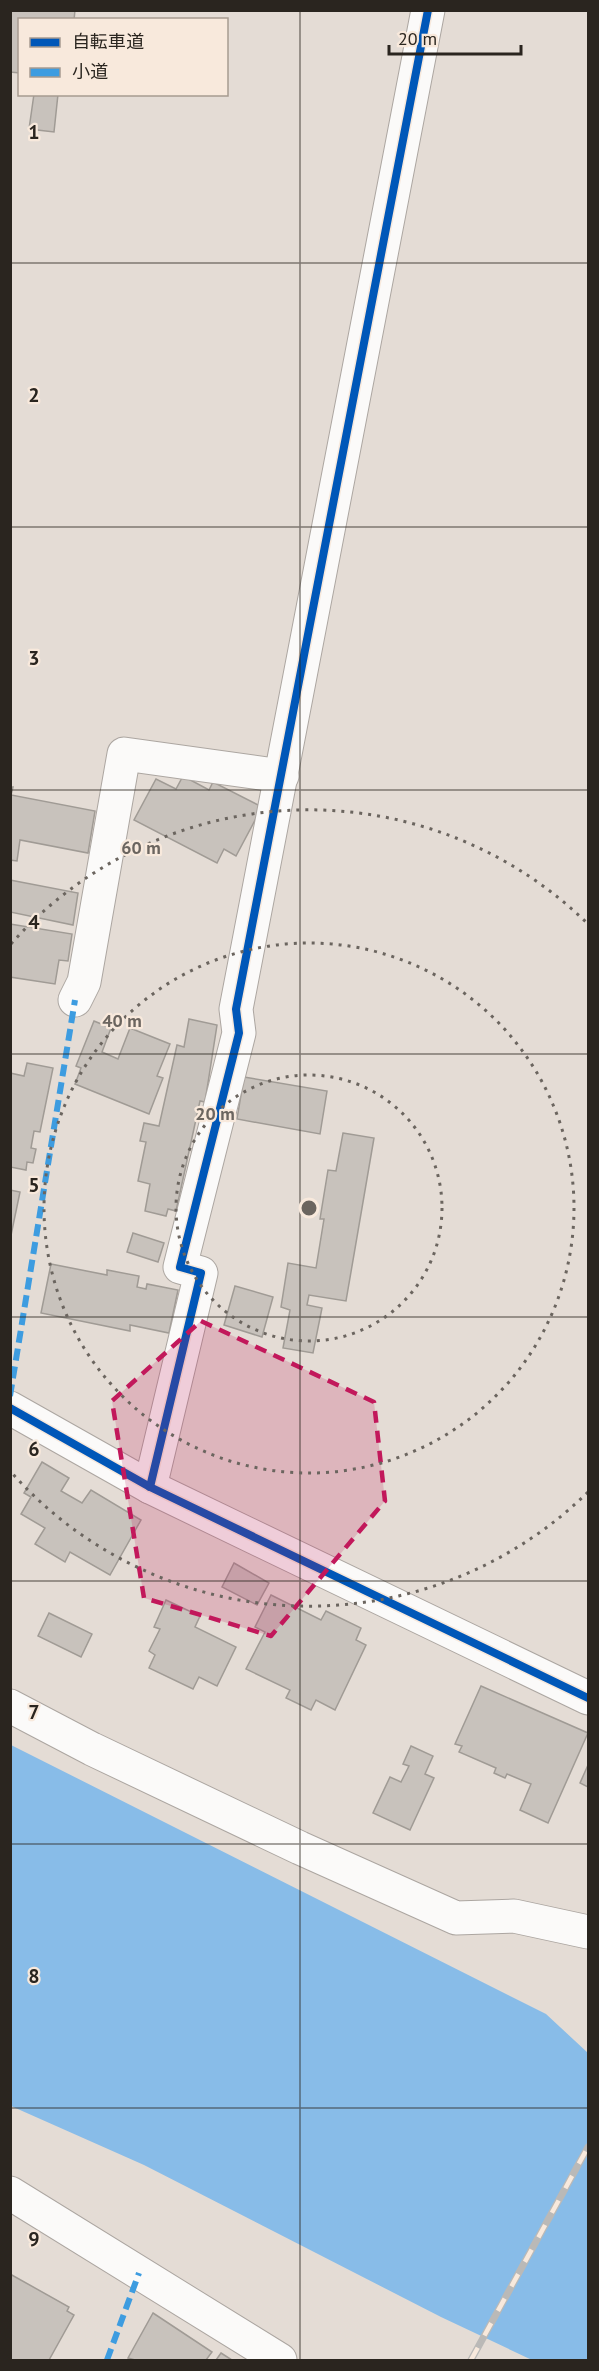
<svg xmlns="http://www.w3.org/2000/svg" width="599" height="2371" font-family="'PT Sans','Noto Sans JP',sans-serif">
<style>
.water{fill:#88bce8}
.building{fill:#c8c2bc;stroke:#a09b95;stroke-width:1.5}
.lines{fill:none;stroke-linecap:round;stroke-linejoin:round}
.street-casing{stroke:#aca6a1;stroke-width:35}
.street{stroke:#fbfaf9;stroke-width:33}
.rail-casing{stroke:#bab9b7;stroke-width:7}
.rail{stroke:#f8e9dc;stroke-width:4.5;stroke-dasharray:14;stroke-linecap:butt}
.quiet{stroke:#3d9ce0;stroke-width:6;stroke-dasharray:12 6;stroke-linecap:butt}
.cycleway-casing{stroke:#f8e9dc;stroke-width:11}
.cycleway{stroke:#0057b8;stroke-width:8}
.marked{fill:#c2185b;fill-opacity:0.2;stroke:#c2185b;stroke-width:4.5;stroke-dasharray:12 8;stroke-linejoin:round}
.grid{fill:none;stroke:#2a251f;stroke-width:1.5;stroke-opacity:0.55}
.ring{fill:none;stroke:#6b655f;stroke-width:3;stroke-dasharray:3 6}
.grid-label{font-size:20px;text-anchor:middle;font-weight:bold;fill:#2a251f;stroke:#f8e9dc;stroke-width:4.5;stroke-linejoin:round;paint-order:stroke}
.centre{fill:#6b655f;stroke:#f8e9dc;stroke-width:3}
.ring-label{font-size:18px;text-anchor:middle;font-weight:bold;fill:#6b655f;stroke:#f8e9dc;stroke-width:4.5;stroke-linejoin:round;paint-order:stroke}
</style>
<rect width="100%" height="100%" fill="#e4dcd5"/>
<!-- water -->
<path class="water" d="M11,1745L546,2014L588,2053V2360H532L441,2317L144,2165L11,2106Z"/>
<!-- building -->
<g class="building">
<path d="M10,10H75L74,20H20V73L10,72Z"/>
<path d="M34,94H58L54,132L29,129Z"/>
<path d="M183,776L209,790L213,782L262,807L236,856L224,849L217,863L134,820L156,779L176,789Z"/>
<path d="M10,787H13L11,795L95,811L88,853L20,840L17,861L10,860Z"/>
<path d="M10,880L78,893L73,925L10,912Z"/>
<path d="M10,924L72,934L68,961L59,960L55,984L10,977Z"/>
<path d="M189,1019L217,1025L205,1102L200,1101L176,1211L168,1209L166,1216L145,1211L150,1184L138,1181L146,1142L140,1141L144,1123L159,1126L177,1045L184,1047Z"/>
<path d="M94,1021L111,1028L102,1052L118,1059L130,1028L170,1044L157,1076L163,1078L149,1114L75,1084L81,1068L76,1066Z"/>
<path d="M27,1063L53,1068L40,1132L34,1131L31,1148L36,1149L33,1163L27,1162L26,1170L10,1167V1073L24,1076Z"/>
<path d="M244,1077L327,1091L320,1134L237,1119Z"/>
<path d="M343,1133L374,1138L346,1301L309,1295L307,1305L322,1308L313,1353L283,1348L290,1310L281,1307L288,1263L316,1268L324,1219H320L328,1170L336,1171Z"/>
<path d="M10,1190L20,1192L10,1240Z"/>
<path d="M133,1233L164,1243L158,1262L127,1252Z"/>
<path d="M51,1264L107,1275V1270L139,1276L137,1287L146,1289L147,1284L178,1290L169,1333L130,1325V1331L41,1313Z"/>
<path d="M235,1286L273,1297L262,1337L224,1325Z"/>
<path d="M42,1462L69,1478L61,1491L82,1503L91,1490L141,1520L110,1575L70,1552L65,1562L35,1544L45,1528L21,1514L31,1497L24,1493Z"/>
<path d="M234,1563L269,1583L257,1605L222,1587Z"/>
<path d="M271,1595L321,1620L326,1611L361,1628L356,1640L366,1645L335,1710L316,1700L311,1710L286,1698L290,1690L246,1669L265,1632L255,1627Z"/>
<path d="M166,1600L200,1616L195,1627L236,1647L217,1686L199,1677L193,1689L149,1668L155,1655L149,1651L160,1629L154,1627Z"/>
<path d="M49,1613L92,1634L81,1657L38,1636Z"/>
<path d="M481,1686L588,1733L548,1823L520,1810L531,1784L507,1774L505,1778L494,1773L496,1768L459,1752L462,1746L455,1744Z"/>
<path d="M411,1746L433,1756L425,1774L434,1778L410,1830L373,1813L390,1777L401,1782L409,1766L403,1764Z"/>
<path d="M588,1765V1787L580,1783Z"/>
<path d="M10,2274L69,2307L67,2311L74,2315L49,2360H10Z"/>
<path d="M153,2313L212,2352L206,2360H135L128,2358Z"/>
<path d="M221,2353L232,2360H216Z"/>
</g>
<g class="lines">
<defs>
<g id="street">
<path d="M75,1000L84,982L124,754L282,776"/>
<path d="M10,1408L150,1487L588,1698"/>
<path d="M150,1487L201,1273L180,1267L239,1033L236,1009L428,10"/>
<path d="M10,1706L92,1749L300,1848L456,1918L514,1916L588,1932"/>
<path d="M10,2193L280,2360"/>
</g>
</defs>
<!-- street casing -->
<use href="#street" class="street-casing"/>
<!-- street -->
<use href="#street" class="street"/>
<defs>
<path id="rail" d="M471,2360L588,2147"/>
</defs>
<!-- rail casing -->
<use href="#rail" class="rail-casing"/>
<!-- rail -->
<use href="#rail" class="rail"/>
<!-- quiet -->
<g class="quiet">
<path d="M10,1396L75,1000"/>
<path d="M107,2360L139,2273"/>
</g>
<defs>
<g id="cycleway">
<path d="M10,1408L150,1487L588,1698"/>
<path d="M150,1487L201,1273L180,1267L239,1033L236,1009L428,10"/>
</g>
</defs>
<!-- cycleway casing -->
<use href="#cycleway" class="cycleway-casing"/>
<!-- cycleway -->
<use href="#cycleway" class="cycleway"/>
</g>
<!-- marked area -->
<path class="marked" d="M201,1321L374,1402L385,1501L271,1636L144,1598L112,1401Z"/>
<!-- grid -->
<path class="grid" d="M300,10V2360M10,263H588M10,527H588M10,790H588M10,1054H588M10,1317H588M10,1581H588M10,1844H588M10,2108H588"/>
<!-- distance rings -->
<g class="ring">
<circle cx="309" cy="1208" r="133"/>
<circle cx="309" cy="1208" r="265"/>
<path d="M588 1492A398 398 0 0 1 11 1472M11 944A398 398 0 0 1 588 924"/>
</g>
<g class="grid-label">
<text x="34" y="139">1</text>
<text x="34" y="402">2</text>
<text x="34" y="665">3</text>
<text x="34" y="929">4</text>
<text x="34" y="1192">5</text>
<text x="34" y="1456">6</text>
<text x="34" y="1719">7</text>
<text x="34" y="1983">8</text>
<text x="34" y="2246">9</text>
</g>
<circle cx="309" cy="1208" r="9" class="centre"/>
<g class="ring-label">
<text x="141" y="854">60 m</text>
<text x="122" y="1027">40 m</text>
<text x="215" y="1120">20 m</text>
</g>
<!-- border -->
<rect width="599" height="2371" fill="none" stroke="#2a251f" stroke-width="24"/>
<!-- legend -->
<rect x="18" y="18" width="210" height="78" fill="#f8e9dc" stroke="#a69b90" stroke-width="1.5"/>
<rect x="30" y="38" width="30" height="9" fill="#0057b8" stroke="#a69b90" stroke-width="1.5"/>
<text x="72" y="48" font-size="18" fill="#2a251f">自転車道</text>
<rect x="30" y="68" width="30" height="9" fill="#3d9ce0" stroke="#a69b90" stroke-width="1.5"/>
<text x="72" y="78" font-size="18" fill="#2a251f">小道</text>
<!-- scale -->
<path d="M389 45v9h132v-9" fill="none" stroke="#2a251f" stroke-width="3"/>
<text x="398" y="45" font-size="18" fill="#2a251f" stroke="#f8e9dc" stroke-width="4.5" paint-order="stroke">20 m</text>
</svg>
